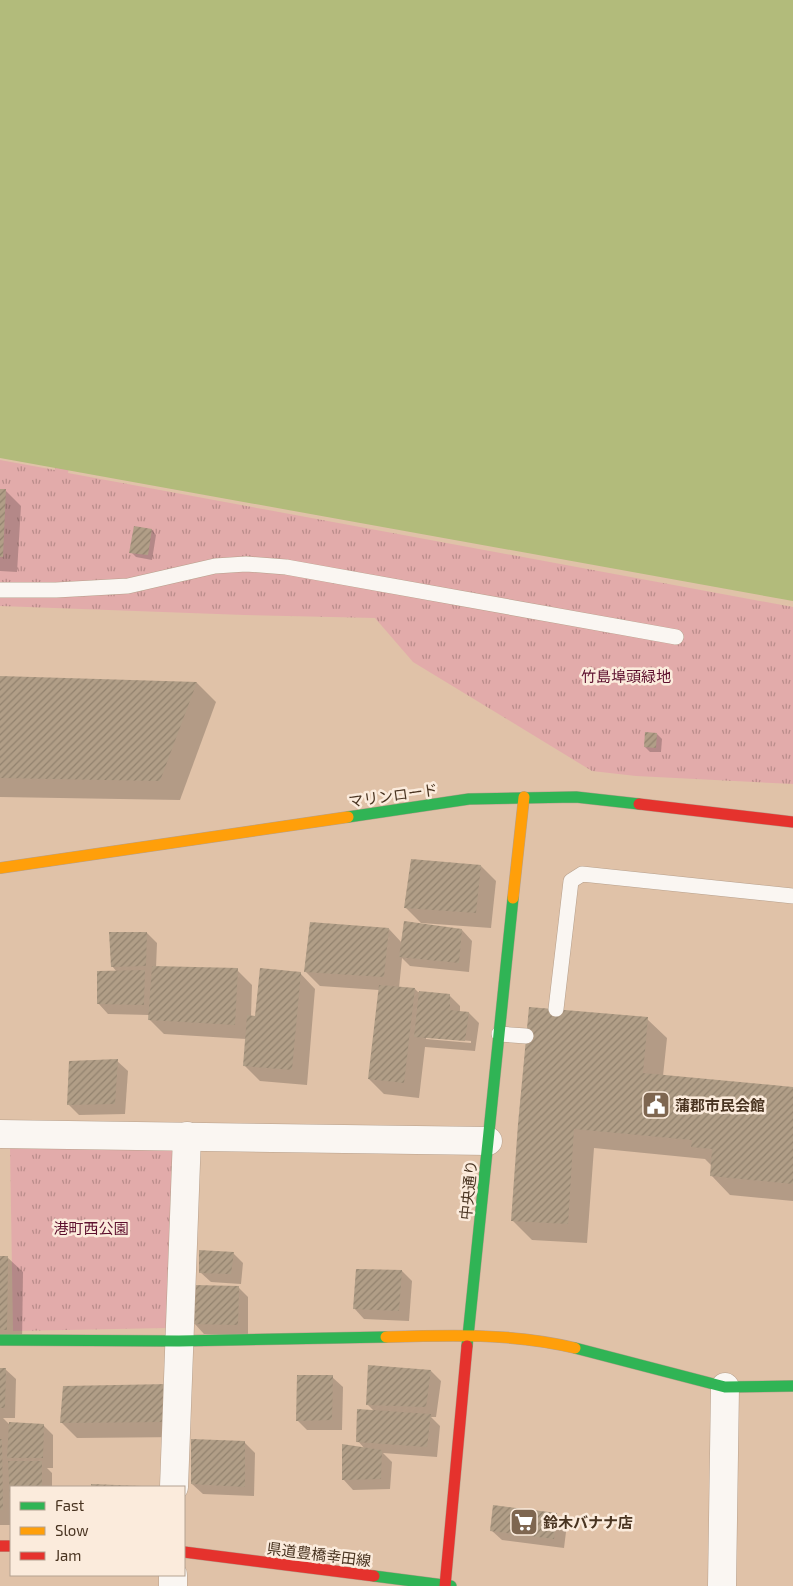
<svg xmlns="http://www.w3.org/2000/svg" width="793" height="1586" font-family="'Exo 2','Noto Sans JP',sans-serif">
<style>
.park{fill:url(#park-tufts)}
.water{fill:#b2bb7b}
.shadow{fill:#0003;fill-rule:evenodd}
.building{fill:url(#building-hatch)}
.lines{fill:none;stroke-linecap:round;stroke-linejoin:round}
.lane-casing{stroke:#b7a08c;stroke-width:16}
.street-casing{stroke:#b7a08c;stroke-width:29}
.fast-casing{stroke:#b7a08c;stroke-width:12}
.slow-casing{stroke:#b7a08c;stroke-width:12}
.jam-casing{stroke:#b7a08c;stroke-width:12}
.lane{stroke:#faf6f2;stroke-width:15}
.street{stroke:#faf6f2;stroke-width:28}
.fast{stroke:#30b455;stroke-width:11}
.slow{stroke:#ff9f0a;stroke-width:11}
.jam{stroke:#e5322d;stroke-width:11}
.labels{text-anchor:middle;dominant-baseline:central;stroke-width:5;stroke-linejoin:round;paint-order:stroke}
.park-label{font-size:15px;fill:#5d102e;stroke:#fbebdc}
.street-label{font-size:15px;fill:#493421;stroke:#fbebdc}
.poi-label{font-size:15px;font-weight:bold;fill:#493421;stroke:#fbebdc;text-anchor:start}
</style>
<defs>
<pattern id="park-tufts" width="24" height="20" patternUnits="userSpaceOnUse" patternTransform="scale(1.25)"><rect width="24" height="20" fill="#e2abaa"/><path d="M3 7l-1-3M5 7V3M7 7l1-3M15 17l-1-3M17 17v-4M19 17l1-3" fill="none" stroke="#b98c8a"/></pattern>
<pattern id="building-hatch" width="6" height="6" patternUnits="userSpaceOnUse" patternTransform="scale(1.25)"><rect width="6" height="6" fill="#b19e87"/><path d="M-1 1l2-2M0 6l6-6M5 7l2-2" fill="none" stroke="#92826e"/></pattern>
</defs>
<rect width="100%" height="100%" fill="#e0c2a8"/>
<!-- park -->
<g class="park">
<path d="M82,392L68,473L793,607V784L636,776L592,771L413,662L375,618L244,615L0,606V460L55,470L64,413Z"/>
<path d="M10,1147L173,1149L168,1328L13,1331Z"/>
</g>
<!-- water -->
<path class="water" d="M0,0H793V601L0,458Z"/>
<!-- shadow -->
<g class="shadow">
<path d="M0,490L6,491L21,506L17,572L0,571Z"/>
<path d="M152,530L156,535L152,560L136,557L131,552Z"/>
<path d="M0,677L197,683L216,702L180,800L0,797Z"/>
<path d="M657,734L662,739L661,752H650L645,747Z"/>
<path d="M481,866L496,881L491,928L421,923L406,908Z"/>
<path d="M389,929L402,943L462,930L472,941L469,972L410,966L402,958L399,988L415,989L418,992L450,996L460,1006V1012L469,1013L479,1023L475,1051L425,1047L419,1098L384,1094L369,1079L379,990L320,986L305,971ZM426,1037L471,1041V1043L426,1039Z"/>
<path d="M147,933L157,943L156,968L237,970L252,985L251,1016L256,1017L300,973L315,989L307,1085L260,1081L245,1066L246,1039L164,1034L149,1019V1015L108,1014L98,1003L117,972L112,966Z"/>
<path d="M647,1019L667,1038L663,1076L793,1088V1201L730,1195L711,1175L712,1166L705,1159L594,1148L587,1243L532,1240L512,1220Z"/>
<path d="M117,1061L128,1071L125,1114L79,1115L68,1104Z"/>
<path d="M233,1253L243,1263L241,1284L211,1282L200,1272Z"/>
<path d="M0,1257H7L23,1272L22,1344H0Z"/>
<path d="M402,1271L412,1281L409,1321L364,1319L354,1308Z"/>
<path d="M238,1287L248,1297V1335L204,1334L194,1323Z"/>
<path d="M0,1369H5L16,1379L15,1418H3L9,1424L43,1425L53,1435V1468H47L52,1473V1487H11V1525H0Z"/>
<path d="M431,1371L441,1381L436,1417H431L440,1426L437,1457L383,1453L392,1462L390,1489L353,1490L343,1479L365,1449L358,1441L375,1412L367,1404Z"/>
<path d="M332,1377L343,1387L342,1430H307L297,1420Z"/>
<path d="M169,1386L183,1437L77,1438L62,1423Z"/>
<path d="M245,1443L255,1453L254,1496L203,1494L192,1484Z"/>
<path d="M92,1485L152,1487H92Z"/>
<path d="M556,1514L567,1524L564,1548L502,1540L491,1530Z"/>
</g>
<!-- building -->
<g class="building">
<path d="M0,489H6L3,557H0Z"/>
<path d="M134,526L152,529L148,555L129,553Z"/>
<path d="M0,676L197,682L160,781L0,778Z"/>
<path d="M645,732L657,733L656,748L644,747Z"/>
<path d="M411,859L481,865L476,913L404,908Z"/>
<path d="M404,921L462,929L459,963L399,957Z"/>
<path d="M310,922L389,928L384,977L304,972Z"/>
<path d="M109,932H147L146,966L111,967Z"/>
<path d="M152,966L238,968L235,1025L148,1020Z"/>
<path d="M260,968L301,972L292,1070L243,1066L247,1015L255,1016Z"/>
<path d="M145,970L144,1005L97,1004V971Z"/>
<path d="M379,985L415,988L404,1083L368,1079Z"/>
<path d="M419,991L450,994V1010L469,1012L465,1041L414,1037Z"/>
<path d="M529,1007L648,1017L643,1073L793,1087V1184L710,1176L712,1149L691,1147L692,1140L574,1129L568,1224L511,1221L518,1124Z"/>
<path d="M118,1059L115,1104L67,1105L69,1061Z"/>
<path d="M199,1250L234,1252L231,1274L199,1273Z"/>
<path d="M0,1256H8L7,1330H0Z"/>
<path d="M356,1269L402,1270L399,1311L353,1309Z"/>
<path d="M194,1285L239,1286L238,1325L192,1324Z"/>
<path d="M368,1365L431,1370L426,1407L366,1405Z"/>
<path d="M0,1368H6L5,1408H0Z"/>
<path d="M297,1375H333L332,1420L296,1421Z"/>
<path d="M170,1384L169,1422L60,1423L63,1386Z"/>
<path d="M357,1409L431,1414L427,1447L356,1442Z"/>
<path d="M9,1422L44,1424L43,1458H7Z"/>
<path d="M0,1439H2L3,1510H0Z"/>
<path d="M191,1439L245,1441V1487L191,1484Z"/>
<path d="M342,1444L382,1450L381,1479L342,1480Z"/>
<path d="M8,1461H42V1487H11V1500H10Z"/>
<path d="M91,1484L141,1486V1487H91Z"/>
<path d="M493,1505L557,1513L554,1539L490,1531Z"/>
</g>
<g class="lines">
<defs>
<g id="lane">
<path d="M0,590H56L128,586L215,566L246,564L286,567L676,637"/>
<path d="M556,1009L571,881L582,874L793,896"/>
<path d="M499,1034L526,1036"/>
</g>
<g id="street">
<path d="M0,1134L488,1141"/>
<path d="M174,1487L187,1136"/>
<path d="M173,1575V1586"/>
<path d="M722,1586L725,1387"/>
</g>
<g id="fast">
<path d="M348,817L469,799L576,797L639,804"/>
<path d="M0,1340L179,1341L386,1337"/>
<path d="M467,1346L513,898"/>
<path d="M575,1348L725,1387L793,1386"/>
<path d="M374,1576L451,1586"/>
</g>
<g id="slow">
<path d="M0,868L348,817"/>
<path d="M513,898L524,797"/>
<path d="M386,1337C449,1335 513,1333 575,1348"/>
</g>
<g id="jam">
<path d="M639,804L793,822"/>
<path d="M0,1546H11"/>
<path d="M184,1552L374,1576"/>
<path d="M445,1586L467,1346"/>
</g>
</defs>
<!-- lane casing -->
<use href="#lane" class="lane-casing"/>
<!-- street casing -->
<use href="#street" class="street-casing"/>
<!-- fast casing -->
<use href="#fast" class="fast-casing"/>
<!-- slow casing -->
<use href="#slow" class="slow-casing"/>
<!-- jam casing -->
<use href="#jam" class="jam-casing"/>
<!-- lane -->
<use href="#lane" class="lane"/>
<!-- street -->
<use href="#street" class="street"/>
<!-- fast -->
<use href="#fast" class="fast"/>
<!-- slow -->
<use href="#slow" class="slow"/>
<!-- jam -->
<use href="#jam" class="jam"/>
</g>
<!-- icons -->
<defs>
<symbol id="civic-square" viewBox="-11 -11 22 22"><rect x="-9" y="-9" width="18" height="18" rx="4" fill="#7e6650" stroke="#fbebdc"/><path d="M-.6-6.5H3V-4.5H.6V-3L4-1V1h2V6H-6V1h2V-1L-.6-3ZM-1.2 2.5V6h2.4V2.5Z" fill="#fff"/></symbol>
<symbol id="supermarket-square" viewBox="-11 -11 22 22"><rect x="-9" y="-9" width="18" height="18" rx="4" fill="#7e6650" stroke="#fbebdc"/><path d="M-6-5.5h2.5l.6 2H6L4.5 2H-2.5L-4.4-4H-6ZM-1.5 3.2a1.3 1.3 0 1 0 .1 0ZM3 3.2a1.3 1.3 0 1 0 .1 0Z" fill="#fff"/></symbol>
</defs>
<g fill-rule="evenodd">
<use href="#civic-square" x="640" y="1089" width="32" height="32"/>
<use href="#supermarket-square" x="508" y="1506" width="32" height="32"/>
</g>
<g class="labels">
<!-- park labels -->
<g class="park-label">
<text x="626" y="676">竹島埠頭緑地</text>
<text x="91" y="1228">港町西公園</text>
</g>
<!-- street labels -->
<g class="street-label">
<text transform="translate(393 795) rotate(-8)">マリンロード</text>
<text transform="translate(468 1190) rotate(-84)">中央通り</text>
<text transform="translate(319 1554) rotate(7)">県道豊橋幸田線</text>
</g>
<!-- poi labels -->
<g class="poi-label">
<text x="675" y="1105">蒲郡市民会館</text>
<text x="543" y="1522">鈴木バナナ店</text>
</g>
</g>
<!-- legend -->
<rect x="10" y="1486" width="175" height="90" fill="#fbebdc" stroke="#b4a291"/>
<rect x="20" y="1502" width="25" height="8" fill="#30b455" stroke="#b4a291"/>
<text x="55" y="1511" font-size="15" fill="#493421">Fast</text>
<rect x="20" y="1527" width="25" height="8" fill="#ff9f0a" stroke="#b4a291"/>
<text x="55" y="1536" font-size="15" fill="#493421">Slow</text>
<rect x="20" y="1552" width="25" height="8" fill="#e5322d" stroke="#b4a291"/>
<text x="55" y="1561" font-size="15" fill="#493421">Jam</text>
</svg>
